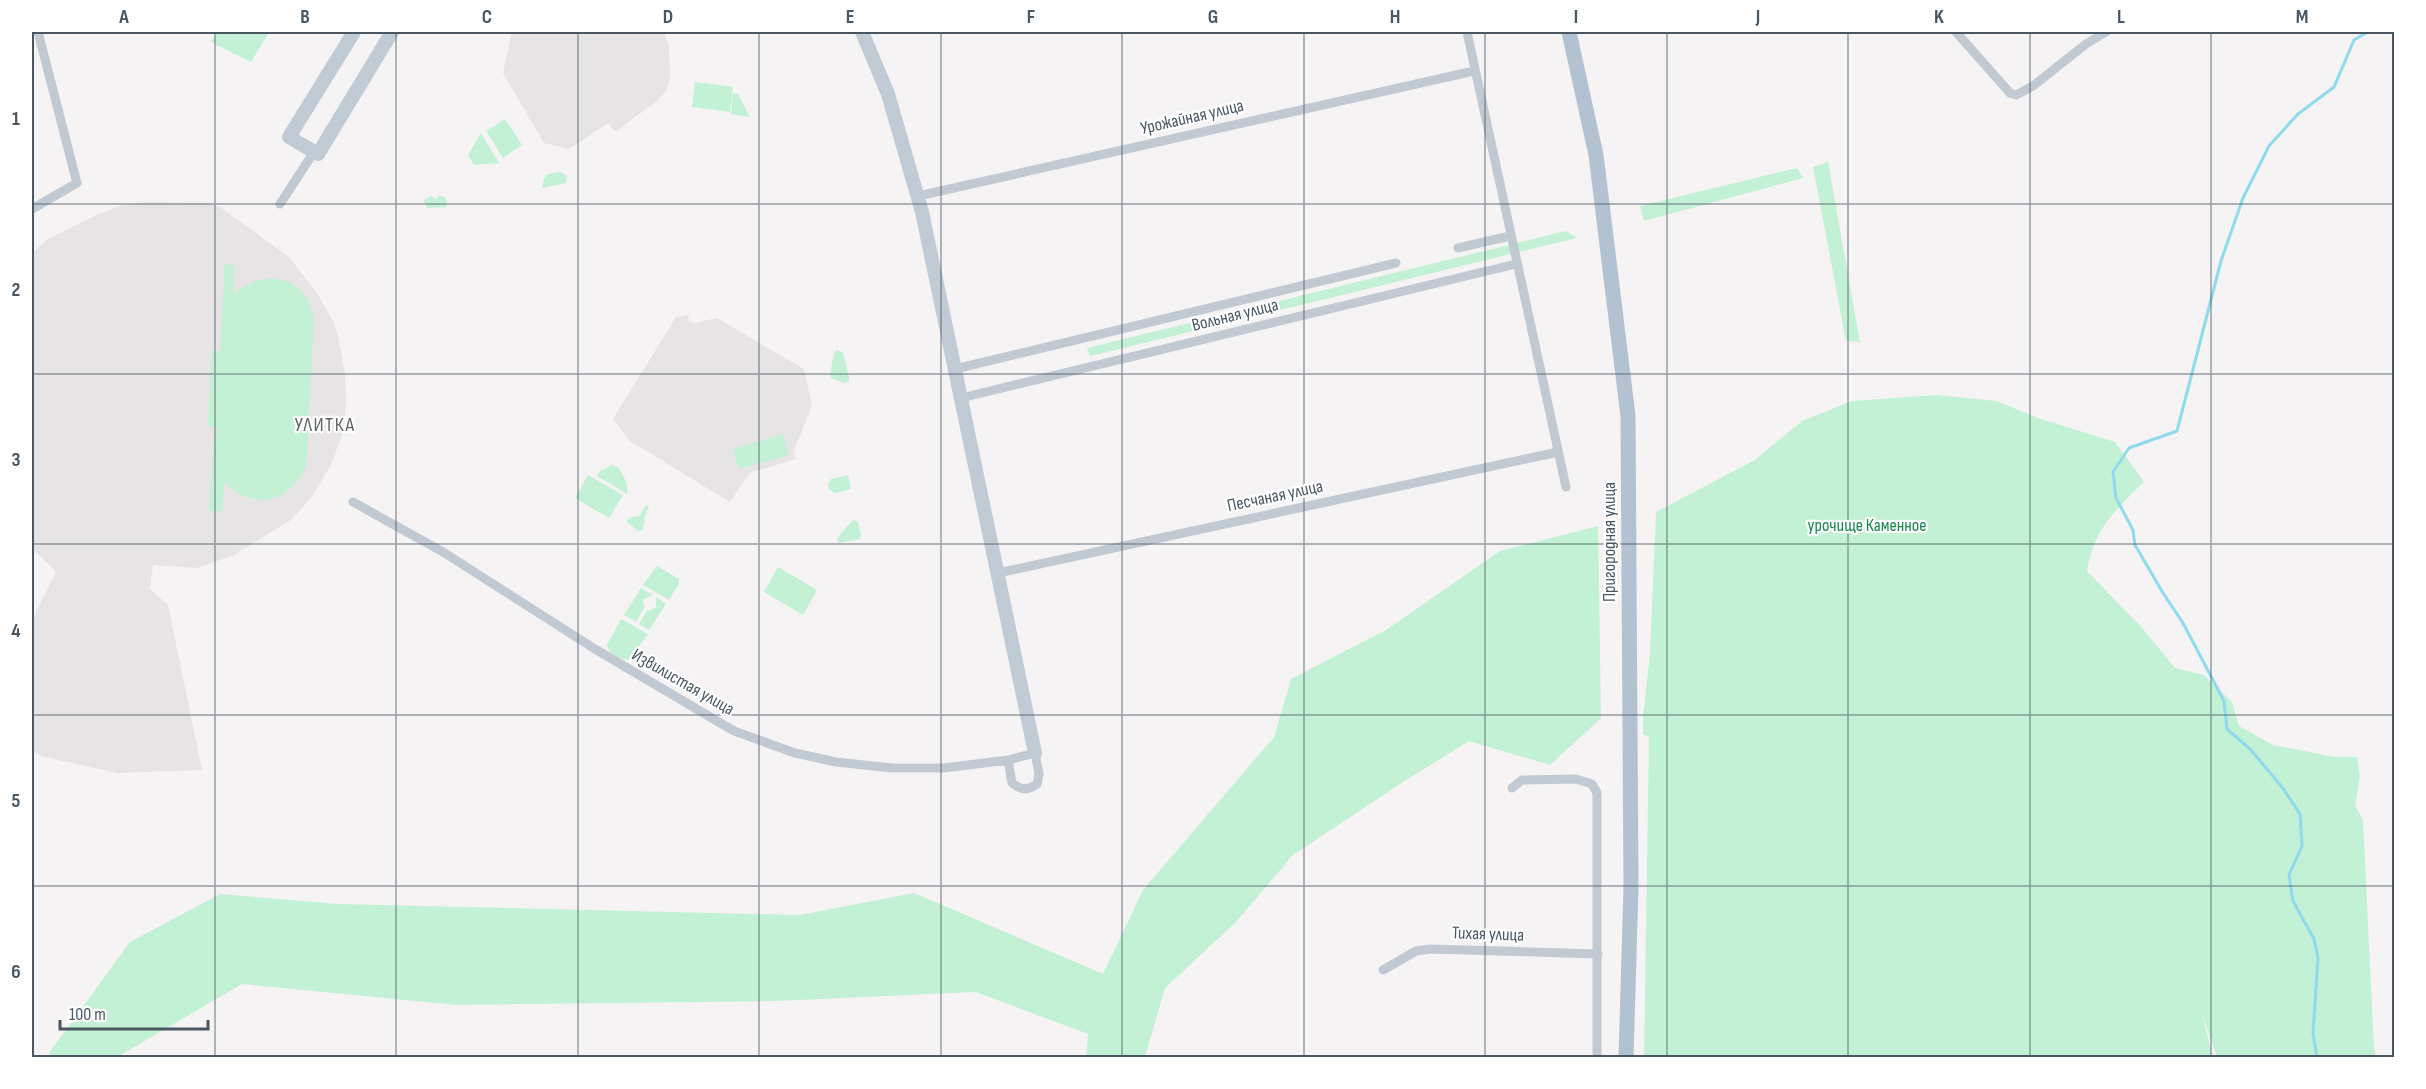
<svg xmlns="http://www.w3.org/2000/svg" width="2426" height="1089" font-family="'Sofia Sans Condensed',sans-serif">
<style>
.education{fill:#e6e4e5}
.green{fill:#c3f1d5}
.lines{fill:none;stroke-linecap:round;stroke-linejoin:round}
.stream{stroke:#90daee;stroke-width:3}
.street{stroke:#c1cad2;stroke-width:9}
.secondary{stroke:#c1cbd6;stroke-width:14}
.primary{stroke:#b3c2d1;stroke-width:15}
.grid{fill:none;stroke:#4a5661;stroke-width:1.5;stroke-opacity:0.55}
.labels{text-anchor:middle;dominant-baseline:central;stroke-width:4.5;stroke-linejoin:round;paint-order:stroke}
.street-label{font-size:18px;fill:#4a5661;stroke:#fff}
.park-label{font-size:18px;fill:#17864f;stroke:#fff}
.neighbourhood-label{font-size:20px;letter-spacing:1.5px;fill:#5f6368;stroke:#fff}
.neatline{fill:none;stroke:#4a5661;stroke-width:2}
.grid-label{font-size:20px;text-anchor:middle;font-weight:bold;fill:#4a5661}
</style>
<rect width="100%" height="100%" fill="#f5f3f3"/>
<!-- education -->
<g class="education">
<path d="M512,32H663L669,45L670,79L666,91L657,101L615,132L608,123L569,149L544,143L503,73Z"/>
<path d="M148,202L207,203L220,207L289,257L317,293L333,321L338,334L345,374L346,402L344,429L331,465L311,498L291,520L234,555L197,568L153,565L150,589L168,605L202,770L117,773L41,756L32,751V621L56,572L32,548V253L49,238L99,214L123,205Z"/>
<path d="M688,315L689,321L694,323L717,318L804,369L812,406L794,450L796,459L750,473L730,502L630,441L613,419L676,317Z"/>
</g>
<!-- green -->
<g class="green">
<path d="M218,32H269L251,62L211,42Z"/>
<path d="M695,82L733,87L730,112L692,107Z"/>
<path d="M733,93L738,94L750,117L731,114Z"/>
<path d="M505,119L522,145L503,158L486,131Z"/>
<path d="M481,133L499,163L474,165L468,155Z"/>
<path d="M1828,162L1860,342L1846,341L1813,167Z"/>
<path d="M1797,168L1803,178L1644,221L1640,206Z"/>
<path d="M560,172L567,176L566,183L542,188L544,179L548,174Z"/>
<path d="M431,196L436,199L439,196L445,197L447,202L446,207L427,208L424,200Z"/>
<path d="M1566,231L1577,238L1090,356L1087,348Z"/>
<path d="M225,264L234,265L233,294C265,267 308,276 314,321L306,467C288,504 254,511 224,482L222,512L209,510L215,427L208,426L212,350L220,351Z"/>
<path d="M837,350L843,353L849,377V381L844,383L831,378L830,375L834,353Z"/>
<path d="M1936,395L1996,401L2041,419L2115,442L2144,482C2115,510 2094,529 2087,571L2143,629L2175,668L2204,675L2232,702L2239,726L2273,745L2334,757H2357L2360,776L2355,806L2363,820L2374,1047L2376,1057H2217L2201,1011L2213,1057H1644L1649,737L1643,734V716L1650,654L1656,512L1755,460L1802,421L1852,401Z"/>
<path d="M783,434L789,455L739,469L733,449Z"/>
<path d="M612,465L618,467C623,475 629,484 627,494L597,476L600,471Z"/>
<path d="M588,475L623,495L609,518L575,498Z"/>
<path d="M848,475L851,489L835,493L829,490L828,485L831,479Z"/>
<path d="M646,505L649,506L645,516L643,530L638,531L627,522L629,518L639,516Z"/>
<path d="M853,520L858,522L861,534L860,539L838,543L837,538Z"/>
<path d="M1598,526L1601,718L1550,765L1469,741L1403,782L1293,855L1236,922L1165,988L1145,1057H1086L1088,1034L976,992L776,1001L457,1005L242,984L117,1057H53L49,1053L130,942L220,894L338,904L800,915L914,893L1103,974L1143,890L1274,737L1291,679L1386,630L1500,551Z"/>
<path d="M657,566L679,579V584L669,600L643,585Z"/>
<path d="M778,567L817,590L803,615L764,592Z"/>
<path d="M641,588L653,595L643,600L644,608L636,622L624,615Z"/>
<path d="M656,597L666,604L649,630L639,624L647,611L656,608Z"/>
<path d="M621,619L648,634L629,660C621,660 609,654 607,645Z"/>
</g>
<g class="lines">
<!-- stream -->
<path class="stream" d="M2317,1058L2313,1033L2318,958L2314,939L2293,901L2289,875L2302,846L2300,814L2282,787L2250,749L2227,729L2224,701L2183,623L2163,593L2135,545L2133,530L2116,498L2113,472L2129,448L2177,431L2221,261L2243,198L2269,146L2298,114L2334,87L2354,40L2368,32"/>
<!-- street -->
<g class="street">
<path d="M1467,32L1566,487"/>
<path d="M1956,32L2010,93L2016,95L2033,86L2086,44L2106,32"/>
<path d="M918,196L1474,71"/>
<path d="M280,204L314,152"/>
<path d="M32,209L77,183L38,32"/>
<path d="M1458,248L1510,236"/>
<path d="M955,369L1396,263"/>
<path d="M961,398L1516,264"/>
<path d="M353,502L443,552L595,649L734,731L795,753L836,762L892,768H944L1008,760L1035,753L1039,774L1037,784C1027,791 1021,790 1012,783L1008,760"/>
<path d="M998,573L1558,452"/>
<path d="M1512,788L1522,780L1576,779L1592,784L1597,793V1058"/>
<path d="M1383,970L1416,951L1430,949L1598,954"/>
</g>
<!-- secondary -->
<g class="secondary">
<path d="M354,32L289,137L318,154L392,32"/>
<path d="M862,32L888,94L922,212L1035,753"/>
</g>
<!-- primary -->
<path class="primary" d="M1569,32L1596,155L1628,416L1631,887L1626,1058"/>
</g>
<!-- grid -->
<path class="grid" d="M215,32V1058M396,32V1058M578,32V1058M759,32V1058M941,32V1058M1122,32V1058M1304,32V1058M1485,32V1058M1667,32V1058M1848,32V1058M2030,32V1058M2211,32V1058M32,204H2394M32,374H2394M32,544H2394M32,715H2394M32,886H2394"/>
<g class="labels">
<!-- street labels -->
<g class="street-label">
<text transform="translate(1192 117) rotate(-13)">Урожайная улица</text>
<text transform="translate(1235 315) rotate(-14)">Вольная улица</text>
<text transform="translate(1275 496) rotate(-12)">Песчаная улица</text>
<text transform="translate(1609 542) rotate(-90)">Пригородная улица</text>
<text transform="translate(683 682) rotate(30)">Извилистая улица</text>
<text transform="translate(1488 934) rotate(2)">Тихая улица</text>
</g>
<!-- park labels -->
<g class="park-label">
<text x="1867" y="525">урочище Каменное</text>
</g>
<!-- neighbourhood labels -->
<g class="neighbourhood-label">
<text x="325" y="425">УЛИТКА</text>
</g>
</g>
<!-- border -->
<rect width="2426" height="1089" fill="none" stroke="#ffffff" stroke-width="66"/>
<!-- scale -->
<path d="M60 1020v9h148v-9" fill="none" stroke="#4a5661" stroke-width="3"/>
<text x="69" y="1020" font-size="18" fill="#4a5661" stroke="#ffffff" stroke-width="4.5" paint-order="stroke">100 m</text>
<rect x="33" y="33" width="2360" height="1023" class="neatline"/>
<g class="grid-label">
<text x="124" y="23">A</text>
<text x="305" y="23">B</text>
<text x="487" y="23">C</text>
<text x="668" y="23">D</text>
<text x="850" y="23">E</text>
<text x="1031" y="23">F</text>
<text x="1213" y="23">G</text>
<text x="1395" y="23">H</text>
<text x="1576" y="23">I</text>
<text x="1758" y="23">J</text>
<text x="1939" y="23">K</text>
<text x="2121" y="23">L</text>
<text x="2302" y="23">M</text>
<text x="16" y="125">1</text>
<text x="16" y="296">2</text>
<text x="16" y="466">3</text>
<text x="16" y="637">4</text>
<text x="16" y="807">5</text>
<text x="16" y="978">6</text>
</g>
</svg>
